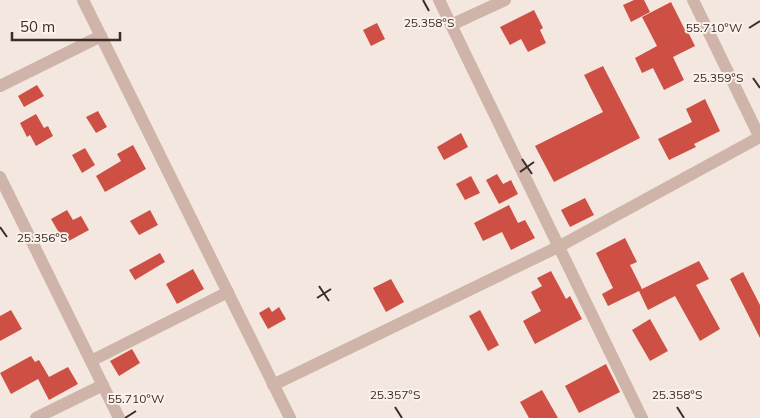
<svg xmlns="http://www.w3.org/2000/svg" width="760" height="418" font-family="Mulish,sans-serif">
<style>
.building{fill:#ce4f43}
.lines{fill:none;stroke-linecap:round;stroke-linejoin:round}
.minor{stroke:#ceb4a9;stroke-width:12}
.tertiary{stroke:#ceb4a9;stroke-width:12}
.ticks{fill:none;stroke:#3b2c29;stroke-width:2}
.ticks-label{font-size:12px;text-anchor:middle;fill:#3b2c29;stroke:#fbf2ec;stroke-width:4;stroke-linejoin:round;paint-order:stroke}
</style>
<rect width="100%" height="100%" fill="#f4e7df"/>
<!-- building -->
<g class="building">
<path d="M634,0H644L650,12L631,22L623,5Z"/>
<path d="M671,2L685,30H687L695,46L673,57L684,80L664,90L653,68L642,73L635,58L657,46L642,17Z"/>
<path d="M534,10L543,28L540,30L546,43L528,52L521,39L510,45L500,27Z"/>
<path d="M377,23L385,39L371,46L363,30Z"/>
<path d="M603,66L640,138L554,182L535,146L603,112L584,75Z"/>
<path d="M37,85L44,96L24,107L18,96Z"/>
<path d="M705,99L720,131L694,144L696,147L669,160L658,139L692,122L686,109Z"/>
<path d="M98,111L107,127L96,133L86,117Z"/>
<path d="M36,114L44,128L48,126L53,136L36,146L30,135L27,137L20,123Z"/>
<path d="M461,133L468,147L444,160L437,147Z"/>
<path d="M133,145L146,169L105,192L96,176L121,161L117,154Z"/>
<path d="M85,148L95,165L82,173L72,155Z"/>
<path d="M497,174L503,184L511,180L518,194L499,204L486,180Z"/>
<path d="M471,176L480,193L465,200L456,184Z"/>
<path d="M585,198L594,215L570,227L561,210Z"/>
<path d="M509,205L518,223L525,220L535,238L511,250L502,232L483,241L474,223Z"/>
<path d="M67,210L73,220L81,216L89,230L65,243L51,219Z"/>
<path d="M150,210L158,225L139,235L130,221Z"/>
<path d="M625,238L637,262L630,265L642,289L699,261L709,279L696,285L720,329L700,341L675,296L648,310L639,291L608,306L602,294L613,288L596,253Z"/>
<path d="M160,253L165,262L135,280L129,270Z"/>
<path d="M193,269L204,289L177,304L166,284Z"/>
<path d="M551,271L566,299L570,296L582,319L535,344L523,321L541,311L531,292L542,286L537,278Z"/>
<path d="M743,272L760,305V338L730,279Z"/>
<path d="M391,279L404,302L386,312L373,288Z"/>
<path d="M269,307L272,312L279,307L286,319L268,329L259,313Z"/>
<path d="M11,310L22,329L0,341V316Z"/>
<path d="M480,310L499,345L488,351L469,316Z"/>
<path d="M650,319L668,351L650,361L632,330Z"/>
<path d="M132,349L140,363L119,376L110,361Z"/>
<path d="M31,356L35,362L39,360L49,377L68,367L78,384L49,400L38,379L11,394L0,373Z"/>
<path d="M606,364L620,392L579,413L565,386Z"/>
<path d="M542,390L558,418H529L520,402Z"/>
</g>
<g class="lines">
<!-- minor -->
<g class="minor">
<path d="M83,0L290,418"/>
<path d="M693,0L760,138"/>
<path d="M451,25L505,0"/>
<path d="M0,86L101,36"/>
<path d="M0,177L119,418"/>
<path d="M91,361L228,292"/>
<path d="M273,385L560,246L760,137"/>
<path d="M36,418L103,385"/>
</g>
<!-- tertiary -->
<path class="tertiary" d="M439,0L642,418"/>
</g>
<!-- ticks -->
<path class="ticks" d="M423,0L429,11M749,28L760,21M753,78L760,88M522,159L532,174M520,172L534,162M0,227L7,237M319,286L329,301M317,298L331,289M395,407L402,418M677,407L684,418M125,418L136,411"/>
<g class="ticks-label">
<text x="429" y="27">25.358°S</text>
<text x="714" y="32">55.710°W</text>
<text x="718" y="82">25.359°S</text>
<text x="42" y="242">25.356°S</text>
<text x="395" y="399">25.357°S</text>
<text x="677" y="399">25.358°S</text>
<text x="136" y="403">55.710°W</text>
</g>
<!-- scale -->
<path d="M12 32v8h108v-8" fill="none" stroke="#3b2c29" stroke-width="2.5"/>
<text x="20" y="32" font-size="15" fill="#3b2c29" stroke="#fbf2ec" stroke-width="4" paint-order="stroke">50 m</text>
</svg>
